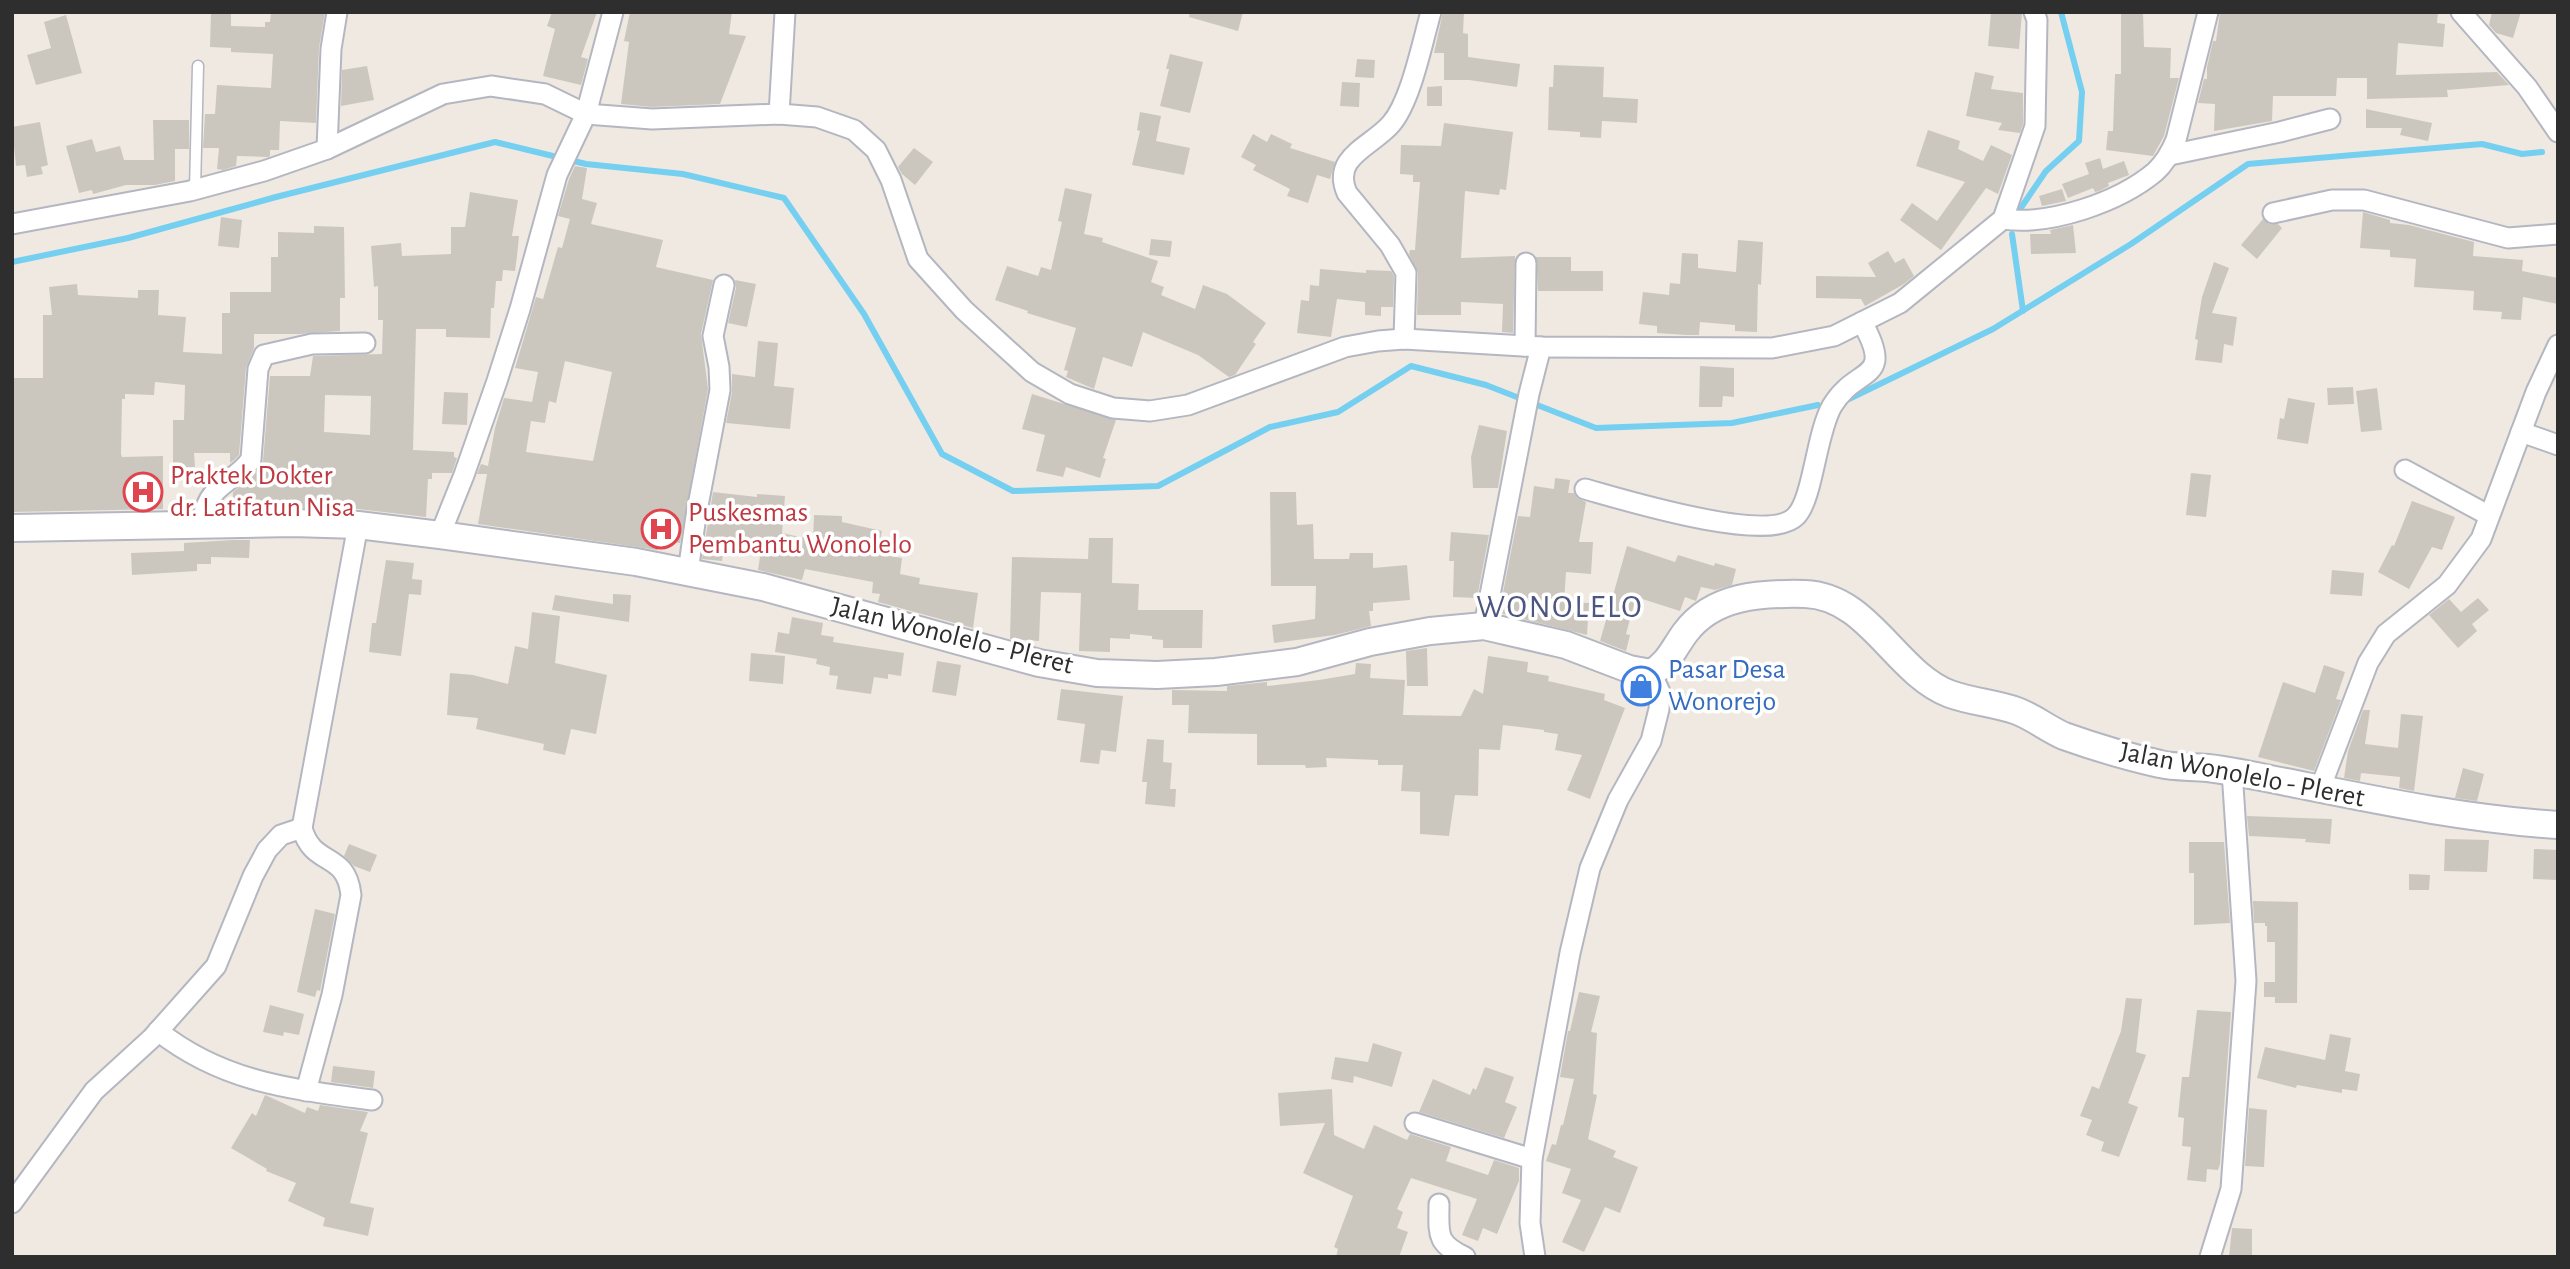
<svg xmlns="http://www.w3.org/2000/svg" width="2570" height="1269" font-family="'Alegreya Sans',sans-serif">
<style>
.lines{fill:none;stroke-linecap:round;stroke-linejoin:round}
.stream{stroke:#75cff0;stroke-width:6}
.building{fill:#cbc7bf;fill-rule:evenodd}
.service-casing{stroke:#b4b7c1;stroke-width:13}
.minor-casing{stroke:#b4b7c1;stroke-width:23}
.secondary-casing{stroke:#b4b7c1;stroke-width:30}
.service{stroke:#fff;stroke-width:10}
.minor{stroke:#fff;stroke-width:19}
.secondary{stroke:#fff;stroke-width:26}
.labels{text-anchor:middle;dominant-baseline:central;stroke-width:7;stroke-linejoin:round;paint-order:stroke}
.health-label{font-size:28px;fill:#be3a42;stroke:#fff;text-anchor:start}
.street-label{font-size:28px;fill:#2e2e2e;stroke:#fff}
.shop-label{font-size:28px;fill:#366cbe;stroke:#fff;text-anchor:start}
.quarter-label{font-size:32px;letter-spacing:2px;fill:#4d5680;stroke:#fff}
</style>
<rect width="100%" height="100%" fill="#efe9e1"/>
<g class="lines">
<!-- stream -->
<g class="stream">
<path d="M2016,215L2046,171L2079,141L2082,92L2061,12"/>
<path d="M2012,234L2023,311"/>
<path d="M12,262L128,238L276,197L495,142L586,164L683,174L784,198L864,314L942,454L1013,491L1158,486L1270,427L1338,412L1411,366L1486,385L1596,428L1732,423L1818,405"/>
<path d="M1849,399L1993,329L2131,244L2248,164L2482,144L2522,154L2542,152"/>
</g>
</g>
<!-- building -->
<g class="building">
<path d="M211,12H231V26L265,27V22H270L271,12H325L319,48L316,123L280,121L279,150H270V156L268,157L237,156L236,166L223,170L217,169L219,148H203L205,114H215L217,85L271,88L273,54L231,52V48L210,47Z"/>
<path d="M552,12H597L581,57L588,59L581,85L543,76L555,29L547,26Z"/>
<path d="M630,12H732L729,34L746,36L720,104L652,107L621,104L629,42L624,41Z"/>
<path d="M1190,12H1243L1238,31L1189,17Z"/>
<path d="M1443,12H1464L1463,33L1468,34V57L1520,64L1517,87L1469,80H1444V53H1434Z"/>
<path d="M1991,12H2022L2019,49L1988,46Z"/>
<path d="M2121,12H2143L2144,47L2171,48L2170,78H2179L2164,136L2153,156L2106,150L2108,131H2113L2115,74H2121Z"/>
<path d="M2220,12H2438L2437,23L2445,24L2443,47L2398,43L2396,75L2497,72L2509,85L2447,90L2448,97L2367,99V78H2337L2336,96H2273L2272,121L2214,131L2215,104L2198,103L2204,79H2207V67L2213,41H2216Z"/>
<path d="M2492,12H2521L2513,38L2496,33L2489,25Z"/>
<path d="M66,15L82,73L36,85L27,55L51,48L44,22Z"/>
<path d="M1170,54L1203,62L1190,113L1160,106L1169,69H1166Z"/>
<path d="M1357,59L1375,60L1374,78L1355,77Z"/>
<path d="M1554,65L1604,67L1603,97L1638,99L1637,123L1602,121L1601,138L1580,137V132L1548,130L1549,87H1553Z"/>
<path d="M367,66L374,100L341,106L342,70Z"/>
<path d="M1975,72L1994,76L1991,89L2023,93V124L2020,133L1998,130L2002,123L1966,116Z"/>
<path d="M1342,82L1360,83L1359,107L1340,106Z"/>
<path d="M1442,86V106H1427V87Z"/>
<path d="M2366,109L2432,123L2428,141L2400,135L2402,128H2366Z"/>
<path d="M1140,112L1161,116L1156,141L1190,148L1184,175L1132,165L1140,131L1137,130Z"/>
<path d="M153,120H189V149H175V181L155,185H126L93,194L92,190L79,193L66,146L92,139L96,152L120,146L124,160H154Z"/>
<path d="M40,122L48,165L41,167L43,174L27,177L25,165L16,166L12,127Z"/>
<path d="M1444,123L1513,132L1506,190L1500,189L1499,195L1465,191L1461,258L1515,256L1513,333L1502,332L1503,304L1461,302V315H1417L1418,273L1409,254L1410,250H1415L1420,182H1413V175L1400,174L1401,145L1441,146Z"/>
<path d="M1928,130L1960,141L1958,149L1983,161L1991,145L2012,155L1998,194L1986,188L1941,250L1900,220L1912,203L1937,221L1965,182L1916,166Z"/>
<path d="M1253,134L1267,142L1271,134L1292,144L1290,148L1335,162L1330,179L1317,175L1308,203L1287,196L1290,189L1253,170L1256,165L1241,157Z"/>
<path d="M914,148L933,162L915,185L902,174L898,167Z"/>
<path d="M2100,158L2103,169L2124,161L2129,175L2108,183L2109,186L2099,191L2095,192L2093,188L2068,198L2062,184L2089,174L2085,163Z"/>
<path d="M575,166L587,168L582,199L597,203L591,224L663,240L656,267L713,280L701,334L708,389L680,543L658,541L657,550L478,524L487,474H477L481,464L488,466L495,428L504,398L532,402L538,372L515,368L536,297L543,299L558,247L562,248L570,219L558,216L569,179ZM565,361L612,372L593,461L526,452L531,421L545,423L549,401L556,403Z"/>
<path d="M1065,188L1092,194L1084,234L1103,238L1102,242L1158,261L1151,282L1164,287L1161,295L1195,309L1203,285L1227,294L1266,323L1253,342L1256,344L1235,375L1229,377L1198,355L1143,332L1132,367L1103,357L1094,389L1066,377L1068,371L1064,370L1076,328L1027,313L1028,311L995,300L1007,266L1038,276L1041,267L1051,270L1062,222L1058,221Z"/>
<path d="M2062,189L2066,201L2042,206L2039,196Z"/>
<path d="M470,192L518,200L512,236H519L517,256L515,271L503,270L502,281H496L494,308H491L490,338L446,337V329H416L413,450L454,452V457L457,458L452,473H432V479H428L426,517L358,509L232,508L233,492L252,477L263,461L270,376H310L313,356L382,354L383,320H378V286L374,287L371,246L401,243L402,256L451,254V227H465ZM325,395L371,396L370,435L324,432Z"/>
<path d="M2363,212L2390,220V223L2409,225L2474,242L2473,256L2523,260L2522,271L2558,278V304L2523,297L2521,320L2501,319L2502,312L2473,310L2474,291L2414,287L2416,259L2390,257V250L2360,248Z"/>
<path d="M221,217L242,220L239,248L218,246Z"/>
<path d="M2263,219L2269,224H2278L2282,228L2257,259L2241,245Z"/>
<path d="M2073,225L2076,253L2031,254L2030,234H2051L2050,230Z"/>
<path d="M314,226L344,227L345,298H340V331L300,334H254V348L246,368L239,455L234,460L230,463V453H194L195,467L173,468V420H184L185,385L155,382L154,395L125,394V399H122L121,454L122,457L163,456V509L12,512V378H43V315H52L49,287L77,284L78,295L138,298V290H159L158,315L186,317L183,352L222,354V313H230V292H271V257H278V232L314,233Z"/>
<path d="M1151,239L1172,241L1170,257L1149,255Z"/>
<path d="M1738,240L1763,242L1761,285L1758,284L1757,332L1735,331V325L1700,322L1699,335H1687L1657,333V326L1639,324L1643,292L1669,295L1670,283L1680,284L1682,253L1698,254V268L1736,272Z"/>
<path d="M1888,251L1895,263L1904,258L1914,276L1904,284L1865,306L1861,299L1816,298V276L1876,277L1868,263Z"/>
<path d="M1536,257H1571V271H1603V291H1538Z"/>
<path d="M2214,262L2229,268L2212,313L2237,317L2233,346L2224,344L2222,363L2195,360L2198,340L2195,339L2202,297Z"/>
<path d="M1320,269L1366,273V270L1391,271L1394,276L1393,307H1381V316L1365,315V302L1337,299L1331,337L1297,333L1301,300L1309,301L1310,285L1319,286Z"/>
<path d="M735,280L756,284L747,327L728,323L736,288Z"/>
<path d="M758,341L778,343L774,386L794,388L790,429L726,423L732,392V374L755,377Z"/>
<path d="M1700,366L1734,368V397L1723,396L1722,407H1699Z"/>
<path d="M2353,387L2354,404L2328,405L2327,388Z"/>
<path d="M2377,388L2382,430L2361,432L2356,391Z"/>
<path d="M444,392L468,393L467,425L442,424Z"/>
<path d="M1032,394L1116,420L1103,458L1106,459L1100,478L1066,467L1063,477L1036,471L1045,435L1022,429Z"/>
<path d="M2288,398L2315,403L2308,444L2277,439L2280,418L2284,419Z"/>
<path d="M1479,425L1507,431L1498,488H1473L1471,457Z"/>
<path d="M2191,473L2211,475L2206,517L2186,515Z"/>
<path d="M1555,478L1570,480L1568,493H1574L1577,498L1586,502L1579,542H1593L1591,574L1566,572L1564,602L1589,603L1587,635L1499,613L1518,516L1530,517L1534,486L1554,489Z"/>
<path d="M713,492L757,497V494L785,496L782,533L813,540L814,515L842,516V522L882,531L877,554L902,558L900,574L920,578L919,584L978,593L973,628L878,602L880,594L872,593L873,582L805,569L802,580L758,570L761,550L724,544L722,561L702,559Z"/>
<path d="M1270,492H1296L1297,525L1313,524L1314,559H1349L1350,553H1373V568L1407,565L1410,600L1373,603V611H1369L1371,626L1335,635L1274,643L1272,625L1315,619L1316,586H1271Z"/>
<path d="M2412,501L2455,517L2442,550L2432,547L2409,589L2378,572L2392,545L2394,546Z"/>
<path d="M1451,532L1489,535L1477,598L1453,597L1454,561H1449Z"/>
<path d="M1089,538H1113L1112,583L1139,584L1138,610H1203L1202,648H1163V640L1152,639V636L1130,634V639L1110,638V652L1079,651L1081,593L1041,592L1039,641L1010,639L1012,557L1088,559Z"/>
<path d="M233,540H250L249,558L211,557V564H197V571L132,575L131,553L184,551V543Z"/>
<path d="M1627,546L1675,562L1678,555L1714,566L1715,563L1736,569L1732,585L1715,590L1701,587L1696,601L1685,597L1680,611L1636,597L1626,634L1630,635L1626,651L1600,641Z"/>
<path d="M386,560L414,563L412,579L422,580L421,595L409,594L401,656L369,652L372,623H376Z"/>
<path d="M2332,570L2364,573L2362,596L2330,594Z"/>
<path d="M613,594L631,595L629,622L552,610L555,595L613,604Z"/>
<path d="M2478,598L2489,610L2472,624L2477,631L2458,648L2429,615L2449,599L2461,612Z"/>
<path d="M532,612L560,616L555,663L607,675L596,734L571,729L565,755L543,750L544,744L476,729L478,718L447,715L450,673L473,675L508,684L515,646L528,649Z"/>
<path d="M792,617L823,623L821,635L834,637L833,642L904,653L901,676L888,674V679L874,677L871,694L836,689L838,676L829,675L830,667L816,664L817,659L775,652L778,632L789,634Z"/>
<path d="M1427,648L1428,686H1407L1406,651Z"/>
<path d="M751,653L785,656L783,684L749,681Z"/>
<path d="M1488,656L1528,662L1527,672L1549,676L1548,681L1605,694L1604,700L1625,708L1590,799L1567,790L1582,755L1555,750L1558,734L1544,732V730L1503,725L1500,750L1479,749L1478,796L1455,795L1449,836L1420,834V792L1401,791L1403,765H1378V760L1326,758L1327,767L1306,768L1305,765H1257V734L1188,733L1189,705H1172V690L1227,691V686L1267,682V686L1319,680L1355,674L1356,663L1371,664L1370,678L1405,680L1403,715L1461,716L1474,689L1483,694Z"/>
<path d="M937,661L961,665L956,696L932,692Z"/>
<path d="M2324,665L2345,672L2336,699L2341,700L2314,771L2258,757L2283,682L2315,693Z"/>
<path d="M1061,689L1123,696L1116,752L1101,750L1099,764L1080,762L1085,724L1057,720Z"/>
<path d="M2363,710H2370L2365,744L2398,748L2401,714L2423,716L2414,791L2399,788L2400,777L2361,773L2360,781L2344,778L2348,751Z"/>
<path d="M1147,739L1164,740L1163,762L1172,763L1170,789H1176L1175,807L1145,804L1147,782H1142Z"/>
<path d="M2463,768L2484,774L2477,801L2455,798Z"/>
<path d="M2247,816L2332,819L2330,844L2305,842L2306,839L2249,836Z"/>
<path d="M2445,839L2489,840L2487,872L2444,871Z"/>
<path d="M2189,842H2224L2230,923L2194,925V873H2189Z"/>
<path d="M349,844L377,855L370,872L354,866L344,856Z"/>
<path d="M2534,849L2558,850V880L2533,879Z"/>
<path d="M2409,874L2430,875L2429,890H2409Z"/>
<path d="M2253,901L2298,902L2297,1003H2275V997H2264V982H2275V942H2267V926H2265V923H2254Z"/>
<path d="M315,909L335,914L320,991L317,990L315,997L297,992Z"/>
<path d="M1579,992L1600,996L1591,1032L1597,1033L1593,1094L1597,1095L1588,1139L1616,1151L1613,1157L1638,1167L1620,1213L1605,1207L1584,1252L1562,1242L1581,1200L1562,1193L1571,1169L1546,1161L1552,1144L1556,1145L1561,1125H1563L1574,1079L1560,1077L1568,1031H1570Z"/>
<path d="M2126,998L2142,999L2136,1052L2146,1055L2128,1103L2138,1107L2119,1157L2101,1151L2104,1142L2086,1135L2092,1120L2080,1116L2092,1086L2099,1089L2111,1057L2121,1031Z"/>
<path d="M270,1005L304,1014L299,1035L284,1032L283,1036L263,1032Z"/>
<path d="M2197,1010L2231,1012L2220,1164L2218,1170L2207,1169L2206,1182L2187,1180L2191,1147L2182,1146L2184,1118L2178,1117L2182,1077H2189Z"/>
<path d="M2330,1034L2351,1038L2345,1071L2360,1074L2357,1091L2342,1089V1093L2297,1085L2296,1088L2257,1078L2265,1047L2325,1060Z"/>
<path d="M1373,1043L1402,1052L1392,1087L1354,1076L1353,1083L1331,1079L1335,1057L1368,1062Z"/>
<path d="M333,1066L375,1071L373,1088L331,1082Z"/>
<path d="M1485,1067L1514,1077L1505,1102L1517,1107L1504,1138L1419,1112L1433,1079L1470,1095L1473,1088L1476,1090Z"/>
<path d="M1332,1089L1334,1135L1364,1149L1374,1125L1407,1140L1410,1134L1451,1147L1446,1161L1488,1175L1494,1160L1519,1168V1181L1497,1234L1483,1228L1478,1241L1462,1235L1477,1199L1411,1178L1397,1209L1403,1212L1397,1228L1408,1232L1399,1257H1336L1338,1249L1334,1247L1353,1196L1303,1173L1325,1123L1280,1126L1278,1093Z"/>
<path d="M265,1095L305,1113L307,1107L318,1111L320,1105L368,1112L360,1131L368,1133L350,1203L374,1208L368,1236L323,1226L325,1218L288,1201L296,1183L266,1171L267,1169L231,1148L252,1113L256,1116Z"/>
<path d="M2249,1108L2267,1110L2264,1167L2245,1166Z"/>
<path d="M2232,1228L2252,1229V1257H2229Z"/>
</g>
<g class="lines">
<defs>
<path id="service" d="M195,190L198,66"/>
<g id="minor">
<path d="M2461,12L2527,87L2558,132"/>
<path d="M779,114L785,12"/>
<path d="M327,149L331,49L337,12"/>
<path d="M2170,155L2280,132L2330,119"/>
<path d="M2273,213L2332,200H2364L2508,238L2558,234"/>
<path d="M2003,219C2050,226 2119,202 2155,172C2165,163 2171,152 2176,140L2208,12"/>
<path d="M12,224L190,191L264,171L327,149L443,94L491,86L545,94L586,114L652,119L779,114L817,117L854,130L876,150L891,180L918,259L964,310L1032,372L1070,394L1113,408L1150,411L1188,405L1345,347L1378,341L1404,339L1541,347L1772,348L1834,336L1900,303L2003,219L2035,126L2037,20L2034,12"/>
<path d="M1404,339L1406,273L1390,245L1347,193C1331,157 1371,147 1391,124C1411,101 1422,43 1431,12"/>
<path d="M1525,346L1526,263"/>
<path d="M2521,432L2558,445"/>
<path d="M2405,470L2488,515"/>
<path d="M1585,489C1621,499 1769,545 1796,516C1813,499 1816,434 1832,406C1856,365 1896,383 1862,322"/>
<path d="M201,524C204,513 206,502 214,493C225,480 242,474 251,459L258,369L264,355L312,344L365,343"/>
<path d="M440,535L464,475L497,381L520,309L557,175L586,114L613,12"/>
<path d="M688,572L696,516L720,390L719,367L713,336L724,285"/>
<path d="M1484,626L1529,394L1541,347"/>
<path d="M2320,789L2368,663L2386,634L2447,585L2481,539L2536,392L2558,345"/>
<path d="M158,1031C224,1083 292,1089 372,1100"/>
<path d="M306,1091L332,995L351,895C346,850 313,868 302,828L358,525"/>
<path d="M1415,1123L1532,1159"/>
<path d="M12,1203L94,1091L152,1038L216,966L253,876L267,850L281,835L302,828"/>
<path d="M1439,1204C1439,1233 1435,1243 1465,1257"/>
<path d="M1535,1257L1530,1223L1532,1159L1570,953L1590,868L1618,800L1651,741L1659,709L1660,692L1651,673"/>
<path d="M2210,1257L2231,1189L2246,981L2232,771"/>
</g>
<path id="secondary" d="M12,528L293,523L358,525L440,535L636,562L763,587L1039,663L1097,673L1157,675L1216,672L1297,662L1370,642L1430,631L1484,626L1566,645L1629,669L1651,673C1668,664 1674,648 1685,633C1713,595 1761,593 1805,594C1869,596 1895,673 1950,694C1972,702 1995,703 2017,711C2033,717 2048,729 2064,736C2095,747 2128,757 2160,764C2176,768 2192,766 2208,768C2234,771 2260,777 2286,782C2376,800 2465,819 2558,825"/>
</defs>
<!-- service casing -->
<use href="#service" class="service-casing"/>
<!-- minor casing -->
<use href="#minor" class="minor-casing"/>
<!-- secondary casing -->
<use href="#secondary" class="secondary-casing"/>
<!-- service -->
<use href="#service" class="service"/>
<!-- minor -->
<use href="#minor" class="minor"/>
<!-- secondary -->
<use href="#secondary" class="secondary"/>
</g>
<!-- icons -->
<defs>
<symbol id="hospital-ring" viewBox="-11 -11 22 22"><circle r="9.5" fill="#fff" stroke="#e0444e" stroke-width="1.5"/><path d="M-5-5h3v3.5h4V-5h3V5h-3V1.5h-4V5h-3Z" fill="#e0444e"/></symbol>
<symbol id="shop-ring" viewBox="-11 -11 22 22"><circle r="9.5" fill="#fff" stroke="#3f7fe0" stroke-width="1.5"/><path d="M-5-2.5h2.3a2.7 3.5 0 0 1 5.4 0H5L5.5 6h-11ZM-1.5-2.5h3a1.5 2.3 0 0 0-3 0Z" fill="#3f7fe0"/></symbol>
</defs>
<g fill-rule="evenodd">
<use href="#hospital-ring" x="121" y="470" width="44" height="44"/>
<use href="#hospital-ring" x="639" y="507" width="44" height="44"/>
<use href="#shop-ring" x="1619" y="664" width="44" height="44"/>
</g>
<g class="labels">
<!-- health labels -->
<g class="health-label">
<text x="170" y="476">Praktek Dokter<tspan x="170" dy="32">dr. Latifatun Nisa</tspan></text>
<text x="688" y="513">Puskesmas<tspan x="688" dy="32">Pembantu Wonolelo</tspan></text>
</g>
<!-- street labels -->
<g class="street-label">
<text transform="translate(952 636) rotate(14)">Jalan Wonolelo - Pleret</text>
<text transform="translate(2242 775) rotate(11)">Jalan Wonolelo - Pleret</text>
</g>
<!-- shop labels -->
<g class="shop-label">
<text x="1668" y="670">Pasar Desa<tspan x="1668" dy="32">Wonorejo</tspan></text>
</g>
<!-- quarter labels -->
<g class="quarter-label">
<text x="1560" y="607">WONOLELO</text>
</g>
</g>
<!-- border -->
<rect width="2570" height="1269" fill="none" stroke="#2e2e2e" stroke-width="28"/>
</svg>
